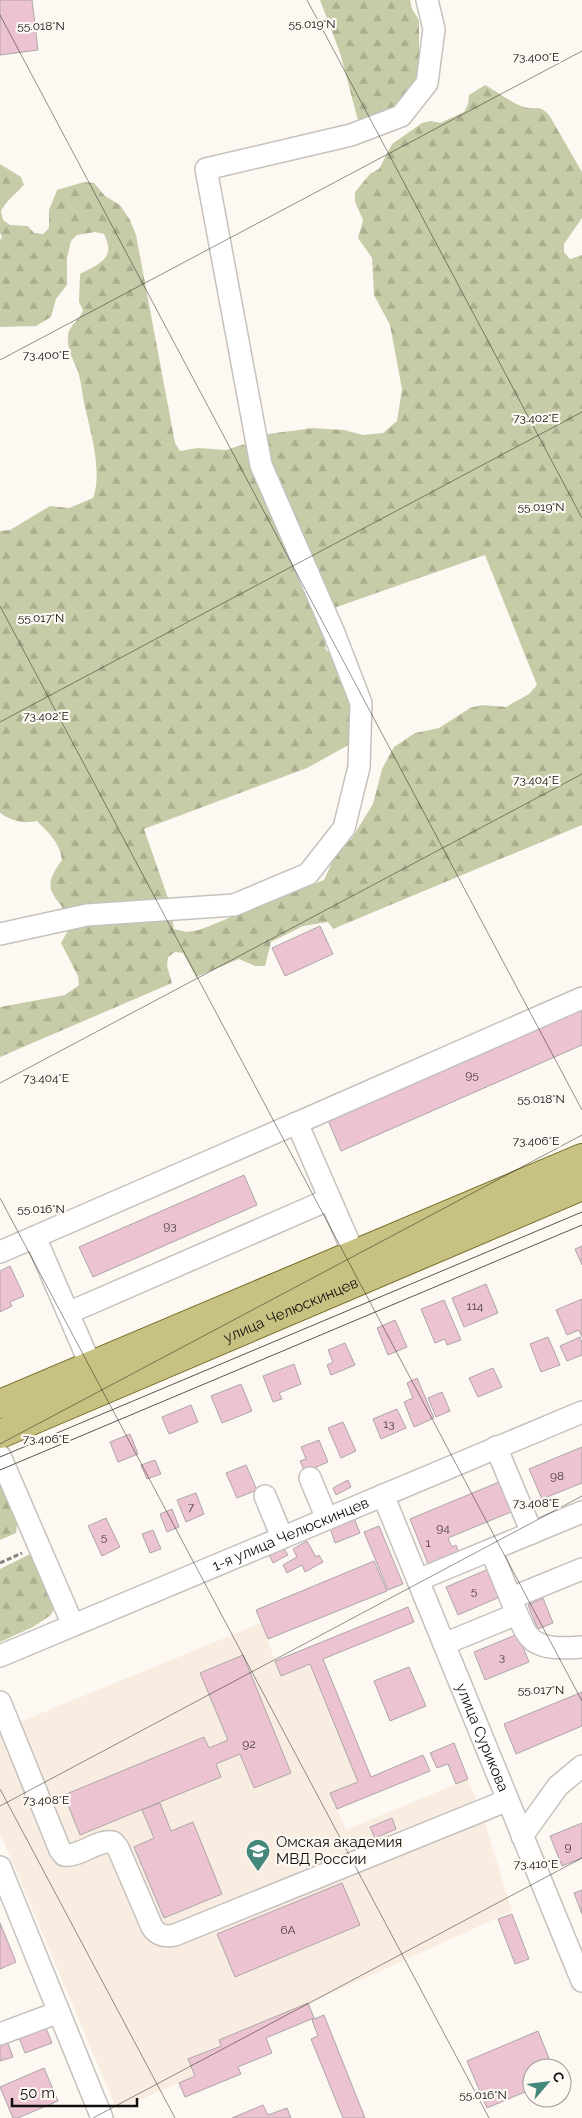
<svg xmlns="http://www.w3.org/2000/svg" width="582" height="2118" font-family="Raleway,sans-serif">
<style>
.built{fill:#f9ede2}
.forest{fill:url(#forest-firs);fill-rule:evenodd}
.building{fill:#ecc3d0;stroke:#ada6a8}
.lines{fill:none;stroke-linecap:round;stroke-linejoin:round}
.minor-casing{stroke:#c6c1bc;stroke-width:24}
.major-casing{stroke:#716a23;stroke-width:30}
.path{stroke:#86827e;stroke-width:3;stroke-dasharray:5 2.5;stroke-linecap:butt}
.minor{stroke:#fff;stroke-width:21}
.major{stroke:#c8c282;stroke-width:28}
.tram{stroke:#595653;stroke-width:1}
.ticks{fill:none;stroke:#12100e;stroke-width:1;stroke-opacity:0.45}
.labels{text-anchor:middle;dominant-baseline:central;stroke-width:4.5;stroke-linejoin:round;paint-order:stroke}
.number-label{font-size:12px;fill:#483d3e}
.street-label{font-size:15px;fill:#12100e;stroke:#fef8f3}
.poi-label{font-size:15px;fill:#12100e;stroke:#fef8f3;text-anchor:start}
.ticks-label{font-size:12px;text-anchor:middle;fill:#12100e;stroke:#fef8f3;stroke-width:4.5;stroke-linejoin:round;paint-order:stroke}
</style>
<defs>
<pattern id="forest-firs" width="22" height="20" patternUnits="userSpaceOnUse" patternTransform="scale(1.25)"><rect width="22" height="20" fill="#c7cca8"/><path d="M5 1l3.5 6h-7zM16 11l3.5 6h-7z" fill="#aaae8f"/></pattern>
</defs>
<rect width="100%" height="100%" fill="#fef8f3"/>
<!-- built -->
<path class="built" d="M261,1623L281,1676L310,1664L358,1782L331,1794L346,1830L468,1779L485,1823L512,1911L188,2059L195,2076L117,2110L0,1833V1730Z"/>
<!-- forest -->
<g class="forest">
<path d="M320,0H410L412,9L419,20V72L411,90L397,110L359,124L340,53Z"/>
<path d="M485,85C496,91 513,104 524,107C536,111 538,103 549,115L582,172V218L564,244V252L570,259L582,255V825L333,929L328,922L303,926L271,942L265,966H255L239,959L196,977L183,953L175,952L168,957L167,966L172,983L0,1057V1007L65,995L79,985L78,976L61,943L71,925C63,895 35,896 62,860C60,843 49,833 37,821C23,824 12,821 0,813V531L10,530L50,506L69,508L93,498C103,471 90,430 84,403C82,392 81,379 77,369C72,357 67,349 68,336C68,326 80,320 83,310L79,302L80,274C98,264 117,259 104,234L95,232L77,235L71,241L67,258V285L56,299L51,317L36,326L0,327V240L2,237L0,233V164L21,177L24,185L5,204L1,211L3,220L10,225L28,226L34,233L43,234L49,228V210L57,190L84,182L94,183L105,196L120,205L130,220L136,235L175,443L180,451L198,448L226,450L254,441L261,435L313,428L344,430L363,435L383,433L397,421L402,389L390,325L374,295L372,258L358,238L363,220L355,202V192L370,174L379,169L392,144L422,123L431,121L440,123L464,112L468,104L469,95ZM485,555L537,685L529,694L506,707L482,705L470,708L439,728L415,733L394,747L382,769L373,804L352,838L335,856L324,880L199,930L186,932L174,929L170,904L144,829L307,768L354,742L358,714C345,697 346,686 346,666L326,650L322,623L331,609Z"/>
<path d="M0,1484C8,1499 20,1515 16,1533L0,1540Z"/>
<path d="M30,1554L38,1559L56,1604L51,1615L33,1627L0,1642V1569Z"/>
</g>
<!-- building -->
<g class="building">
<path d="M0,0H32L38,50L0,55Z"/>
<path d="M320,926L333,954L285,976L272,948Z"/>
<path d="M582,1009V1045L341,1151L328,1120Z"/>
<path d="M244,1175L257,1205L93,1277L79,1247Z"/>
<path d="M582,1246V1265L575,1249Z"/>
<path d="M10,1266L24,1296L10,1302L12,1306L0,1312V1271Z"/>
<path d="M486,1284L498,1313L464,1327L452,1298Z"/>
<path d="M582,1299V1337L579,1330L567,1335L556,1310Z"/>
<path d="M444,1300L461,1340L447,1345L445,1339L435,1343L421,1309Z"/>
<path d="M395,1320L407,1347L388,1355L377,1328Z"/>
<path d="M548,1337L560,1365L541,1372L530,1344Z"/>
<path d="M580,1337L582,1343V1355L567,1361L560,1346Z"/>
<path d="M345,1343L355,1365L331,1375L327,1365L333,1362L328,1350Z"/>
<path d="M294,1364L301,1384L279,1393L282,1399L273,1402L263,1376Z"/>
<path d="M493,1368L502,1387L478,1397L469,1378Z"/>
<path d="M417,1378L434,1418L414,1427L404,1402L413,1398L407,1383Z"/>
<path d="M241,1384L252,1411L222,1423L211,1396Z"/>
<path d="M442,1392L450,1411L436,1417L428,1398Z"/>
<path d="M191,1405L198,1422L169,1434L162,1417Z"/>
<path d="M397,1409L406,1428L381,1439L373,1419Z"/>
<path d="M343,1422L356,1451L341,1458L328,1428Z"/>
<path d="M130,1434L138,1454L118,1462L110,1442Z"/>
<path d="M319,1440L328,1462L305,1472L300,1461L306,1459L301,1447Z"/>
<path d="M582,1447V1483L542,1499L529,1469Z"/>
<path d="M155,1460L161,1474L147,1479L141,1465Z"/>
<path d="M246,1465L257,1490L237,1498L226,1473Z"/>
<path d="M348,1480L351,1487L336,1495L333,1488Z"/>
<path d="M499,1482L511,1512L448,1538L452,1547L456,1545L460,1556L430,1569L410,1519Z"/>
<path d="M196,1493L204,1514L186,1522L177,1500Z"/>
<path d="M172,1509L179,1527L167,1532L160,1514Z"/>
<path d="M106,1518L120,1547L102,1556L88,1526Z"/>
<path d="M354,1518L360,1533L335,1543L330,1528Z"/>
<path d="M379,1526L403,1584L388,1590L364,1532Z"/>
<path d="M153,1530L161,1549L150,1553L142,1534Z"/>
<path d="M307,1541L316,1557L319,1555L323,1562L305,1572L302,1565L287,1573L283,1565L297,1557L293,1549Z"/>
<path d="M283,1547L288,1555L273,1563L269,1555Z"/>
<path d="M374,1561L387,1591L268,1639L256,1610Z"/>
<path d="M491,1568L502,1596L458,1615L446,1587Z"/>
<path d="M543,1598L553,1623L538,1629L528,1605Z"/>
<path d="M408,1607L414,1622L323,1659L371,1777L423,1755L430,1771L337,1809L330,1793L358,1782L310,1664L281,1676L275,1661Z"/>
<path d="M518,1634L529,1662L485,1680L474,1652Z"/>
<path d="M243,1655L291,1773L254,1788L240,1754L216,1764L221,1777L80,1835L64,1795L204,1737L209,1748L228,1740L200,1673Z"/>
<path d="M409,1667L426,1706L390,1721L374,1681Z"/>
<path d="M582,1692V1726L516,1754L504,1724Z"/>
<path d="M454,1743L468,1779L456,1784L448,1764L437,1768L430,1753Z"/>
<path d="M160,1803L171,1831L193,1822L222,1894L164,1918L134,1847L154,1838L142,1810Z"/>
<path d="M392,1818L396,1829L375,1838L370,1827Z"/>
<path d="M582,1823V1858L562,1866L550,1836Z"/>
<path d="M342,1883L360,1925L235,1977L217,1934Z"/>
<path d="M582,1890V1914L574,1893Z"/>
<path d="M512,1914L529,1959L515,1964L498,1919Z"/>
<path d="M0,1923L16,1962L0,1969Z"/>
<path d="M308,2003L314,2018L266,2038L272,2053L238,2067L241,2074L185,2097L179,2083L195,2076L188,2059L221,2046L219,2040Z"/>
<path d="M324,2015L365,2118H343L311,2039L318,2036L312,2020Z"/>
<path d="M46,2028L52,2043L25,2053L19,2038Z"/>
<path d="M538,2031L553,2068H532V2089L487,2108L467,2061Z"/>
<path d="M7,2041L13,2057L0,2061V2044Z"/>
<path d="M44,2068L58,2101L18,2118H13L0,2087Z"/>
<path d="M263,2105L268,2115L287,2108L291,2118H232Z"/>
</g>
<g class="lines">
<defs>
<g id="minor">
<path d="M0,934L87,915L234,905L308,874L344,828L359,767L361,703L334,633L261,465L206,169L351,135L401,116L427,83L434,29L427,0"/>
<path d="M35,1237L91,1366"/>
<path d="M0,1252L297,1123"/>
<path d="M354,1254L297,1123L582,998"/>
<path d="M68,1313L330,1199"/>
<path d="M496,1447L532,1533"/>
<path d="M0,1456L73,1625"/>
<path d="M310,1478L327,1519"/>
<path id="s1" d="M383,1495L582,1981"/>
<path d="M265,1496L282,1537"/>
<path d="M418,1580L582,1512"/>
<path d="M511,1598L582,1569"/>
<path d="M517,1614C521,1621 523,1629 528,1635C539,1651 566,1648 582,1647"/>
<path d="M444,1644L517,1614L491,1550"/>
<path id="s2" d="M0,1656L582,1412"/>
<path d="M0,1702L60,1850L64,1855C81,1857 97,1839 113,1842L118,1848L152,1927C158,1936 165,1937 175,1935L508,1800"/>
<path d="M522,1836L558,1786L582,1766"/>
<path d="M0,1867L102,2118"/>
<path d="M0,2034L59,2012"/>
</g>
<g id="major">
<path d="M0,1404L582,1158"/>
<path id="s3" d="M0,1434L582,1186"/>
</g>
</defs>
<!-- minor casing -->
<use href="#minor" class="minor-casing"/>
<!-- major casing -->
<use href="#major" class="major-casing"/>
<!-- path -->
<path class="path" d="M0,1563L22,1553"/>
<!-- minor -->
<use href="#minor" class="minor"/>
<!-- major -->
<use href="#major" class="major"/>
<!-- tram -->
<g class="tram">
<path d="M0,1457L582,1212"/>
<path d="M0,1470L582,1225"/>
</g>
</g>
<!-- ticks -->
<path class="ticks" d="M307,0L582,518M0,15L582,1110M0,360L582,51M0,606L582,1701M0,722L582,412M0,1083L582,774M0,1198L489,2118M0,1444L582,1135M0,1789L175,2118M0,1806L582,1496M93,2118L582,1858"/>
<!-- icons -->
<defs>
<symbol id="university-pin" viewBox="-11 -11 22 30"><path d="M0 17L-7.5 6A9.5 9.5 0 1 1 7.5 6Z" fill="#44887c" stroke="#fef8f3"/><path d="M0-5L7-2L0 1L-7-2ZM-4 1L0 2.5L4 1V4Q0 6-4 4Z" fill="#fff"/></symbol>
</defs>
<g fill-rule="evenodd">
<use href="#university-pin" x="244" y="1837" width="28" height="38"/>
</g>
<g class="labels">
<!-- number labels -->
<g class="number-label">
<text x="472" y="1075">95</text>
<text x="170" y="1226">93</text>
<text x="475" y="1306">114</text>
<text x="389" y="1424">13</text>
<text x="557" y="1476">98</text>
<text x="191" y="1507">7</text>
<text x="443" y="1528">94</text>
<text x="104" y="1537">5</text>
<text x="428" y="1543">1</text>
<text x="474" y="1591">5</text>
<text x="502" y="1657">3</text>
<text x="249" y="1744">92</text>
<text x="568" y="1847">9</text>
<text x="288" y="1930">6А</text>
</g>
<!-- street labels -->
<g class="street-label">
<text stroke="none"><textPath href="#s3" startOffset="316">улица Челюскинцев</textPath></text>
<text stroke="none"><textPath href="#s2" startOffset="315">1-я улица Челюскинцев</textPath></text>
<text stroke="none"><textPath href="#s1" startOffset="262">улица Сурикова</textPath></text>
</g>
<!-- poi labels -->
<g class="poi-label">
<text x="276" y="1842">Омская академия<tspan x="276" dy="17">МВД России</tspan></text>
</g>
</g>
<g class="ticks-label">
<text x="312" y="28">55.019°N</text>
<text x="41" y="30">55.018°N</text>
<text x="536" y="61">73.400°E</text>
<text x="46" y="359">73.400°E</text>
<text x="536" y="422">73.402°E</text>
<text x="541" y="511">55.019°N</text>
<text x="41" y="622">55.017°N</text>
<text x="46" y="720">73.402°E</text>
<text x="536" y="784">73.404°E</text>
<text x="46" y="1082">73.404°E</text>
<text x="541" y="1103">55.018°N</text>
<text x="536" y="1145">73.406°E</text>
<text x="41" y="1213">55.016°N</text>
<text x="46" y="1443">73.406°E</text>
<text x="536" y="1507">73.408°E</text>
<text x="541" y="1694">55.017°N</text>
<text x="46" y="1804">73.408°E</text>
<text x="536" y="1868">73.410°E</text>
<text x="483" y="2099">55.016°N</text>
</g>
<!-- north arrow -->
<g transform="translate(547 2083) rotate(62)"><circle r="24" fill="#fef8f3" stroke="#a09b97"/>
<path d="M0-4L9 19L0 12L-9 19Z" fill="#44887c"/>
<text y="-8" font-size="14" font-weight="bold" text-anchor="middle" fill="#12100e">С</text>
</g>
<!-- scale -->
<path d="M12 2098v8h125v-8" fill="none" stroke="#12100e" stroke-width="2.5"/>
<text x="20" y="2098" font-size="15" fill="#12100e" stroke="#fef8f3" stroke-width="4" paint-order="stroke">50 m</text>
</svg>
